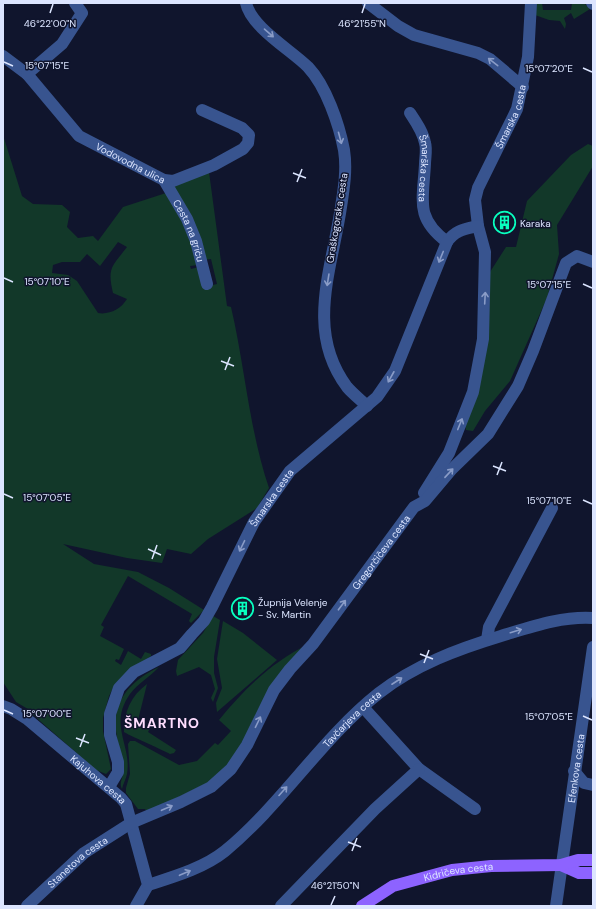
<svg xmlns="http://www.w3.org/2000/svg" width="596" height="909" font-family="'DM Sans',sans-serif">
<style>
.green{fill:#123829;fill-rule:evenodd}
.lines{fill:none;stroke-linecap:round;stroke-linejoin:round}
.minor{stroke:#38548f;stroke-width:12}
.major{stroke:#8d63ff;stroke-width:12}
.oneway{stroke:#8a9cc7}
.ticks{fill:none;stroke:#dce5ff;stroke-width:1.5}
.labels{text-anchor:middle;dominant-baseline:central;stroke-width:3;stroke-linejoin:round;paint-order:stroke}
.street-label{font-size:10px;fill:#dce5ff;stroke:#10152d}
.poi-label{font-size:10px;fill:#dce5ff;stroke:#10152d;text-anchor:start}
.district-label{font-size:14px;font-weight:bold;letter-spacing:1px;fill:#ffdeff;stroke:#10152d}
.ticks-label{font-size:10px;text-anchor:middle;fill:#dce5ff;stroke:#10152d;stroke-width:3;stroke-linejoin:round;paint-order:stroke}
</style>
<rect width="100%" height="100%" fill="#10152d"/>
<!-- green -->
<g class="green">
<path d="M534,3H542L543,10H571L572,3H579L580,8L579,3H584L590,9L574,19L571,13L564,18L566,24L565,29L560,21L549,20L535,15Z"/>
<path d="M3,135L22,196L33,204L62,205L70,212L67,227L78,238L93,236L98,241L123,207L166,193L187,230L198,265L190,266L191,269L199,267L204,287L217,284L211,259L203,260L172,187L209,172L227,306L231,307C245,367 249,429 269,488L257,508L208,539L191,554L167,549L162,563L127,558L63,544L94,564L138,572L169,588L204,610L191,623L189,621L192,614L128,576L101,625L104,627L100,636L124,649L119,660L116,659L115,661L121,665L128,651L141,659L145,652L151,654V656L115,684L109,696L103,718V731L111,769L106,774L96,770L32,714L33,712L16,702L3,682ZM118,242L127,247C112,267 107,267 113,293L127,299C121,309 109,315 98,313L77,281L68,275L52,273L53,265L62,262H80L87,254L100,266Z"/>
<path d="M588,144L593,146V166L557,225L559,254L547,298L510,381L485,411L473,431L466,430L465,424L490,272L506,247H516L527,201L571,155Z"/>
<path d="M213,616L220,620L214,657V673L218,688L213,702L211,698L215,689L211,675L199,667L177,676L176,671L178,660L203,633Z"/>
<path d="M223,621L243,633L277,660L217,712L216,703L222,688L217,659Z"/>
<path d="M309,644L235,758L212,781L147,812L145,809H138L126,793V788L130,774L128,744L130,741H135L179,765L197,761L215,743L218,745L231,731L219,720C244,689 273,661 309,644Z"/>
<path d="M159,667C150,677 137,684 130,694C108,725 132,745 127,774C126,779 123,784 122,789C119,783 122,780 123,774C123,769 122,764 121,759C120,749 117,741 116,731C112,700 132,680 159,667Z"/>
<path d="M147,684L138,720L150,728L148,732L176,750L174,753L170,754C163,750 126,734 124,732C124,711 131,696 147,684Z"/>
</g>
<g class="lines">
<!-- minor -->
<g class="minor">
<path d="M246,3C251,27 291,50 308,67C326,86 339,124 344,150C347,169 344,188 341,207C332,269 305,331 347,387C353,394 361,400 367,406"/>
<path d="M368,3L398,26L414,35L478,53L490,59L523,87"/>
<path d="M592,3L593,4"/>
<path id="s1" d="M3,56L27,74L79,136L164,180L173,181L214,165L243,149L248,143L249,135L242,128L202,110"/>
<path d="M27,74L62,44L82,13L75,3"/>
<path id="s2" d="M410,113C416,122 423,132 425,143C427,149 425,158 425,164C423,201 415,218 447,242"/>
<path id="s3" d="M164,180L187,219L196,241L207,284"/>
<path id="s4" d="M424,493L449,453L473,392L483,339L485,252L478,226L475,200L478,188L517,109L528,57L531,3"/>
<path d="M487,640L489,627L552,508"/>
<path id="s5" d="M3,706L11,709L27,719L121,798L126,804L148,885L136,906"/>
<path d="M363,707L419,769L475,809"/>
<path d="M574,771L584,783L593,785"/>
<path id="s6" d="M109,787L118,772V762L110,735V714L119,688L134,672L180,648L192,634L204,621L212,607L254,522L290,471L377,397L395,371L447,242C455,230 465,229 478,226"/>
<path id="s7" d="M148,885C173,877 204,868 225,851C282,804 321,739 379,693C415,665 458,649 501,636C531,627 562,616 593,618"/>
<path id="s8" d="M27,906L84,853L131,823L181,802L211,787L231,769L247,745L274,690L290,669L313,644L414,507L425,501L452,469L488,434L518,386L533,351L566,263L577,256L593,262"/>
<path d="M281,906L375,809L419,769"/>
<path id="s9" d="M556,906L593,647"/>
</g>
<!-- major -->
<g class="major">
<path d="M561,865L579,873H593"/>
<path id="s10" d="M362,906L393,886L452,870L491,866L561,865L578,860H593"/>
</g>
</g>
<!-- one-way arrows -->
<defs><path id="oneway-shaft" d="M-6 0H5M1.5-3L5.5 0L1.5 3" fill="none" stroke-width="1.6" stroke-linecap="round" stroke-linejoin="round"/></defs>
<g class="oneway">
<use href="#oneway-shaft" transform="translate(269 33) rotate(41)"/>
<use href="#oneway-shaft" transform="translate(493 62) rotate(-142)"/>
<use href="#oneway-shaft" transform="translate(340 138) rotate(75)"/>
<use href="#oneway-shaft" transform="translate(441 257) rotate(112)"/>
<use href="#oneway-shaft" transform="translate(328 280) rotate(99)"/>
<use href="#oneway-shaft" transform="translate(485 298) rotate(-87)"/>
<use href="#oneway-shaft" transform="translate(391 377) rotate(119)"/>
<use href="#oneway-shaft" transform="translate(460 424) rotate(-68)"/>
<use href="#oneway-shaft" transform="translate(449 473) rotate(-47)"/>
<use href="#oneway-shaft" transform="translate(242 546) rotate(116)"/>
<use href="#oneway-shaft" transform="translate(342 605) rotate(-53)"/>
<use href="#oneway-shaft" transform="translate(516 631) rotate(-17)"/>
<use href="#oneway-shaft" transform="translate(397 681) rotate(-33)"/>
<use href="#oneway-shaft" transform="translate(258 722) rotate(-64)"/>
<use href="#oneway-shaft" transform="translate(283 791) rotate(-48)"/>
<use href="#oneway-shaft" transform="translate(167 808) rotate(-23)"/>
<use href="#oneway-shaft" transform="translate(185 873) rotate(-23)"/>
</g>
<!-- ticks -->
<path class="ticks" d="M50,13L53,4M362,13L365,4M4,62L13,66M583,68L592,72M293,173L306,178M297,182L302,169M4,278L13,282M583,284L592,288M221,361L234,366M225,370L230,357M493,466L506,471M497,475L502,462M4,494L13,498M583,500L592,504M148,549L161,555M152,559L157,545M420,654L433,659M424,663L429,650M4,710L13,714M583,716L592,720M76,738L89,743M80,747L85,734M348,842L361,847M352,851L357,838M331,905L335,896"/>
<!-- icons -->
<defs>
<symbol id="building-ring" viewBox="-11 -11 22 22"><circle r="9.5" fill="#10152d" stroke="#08ffbf" stroke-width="1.5"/><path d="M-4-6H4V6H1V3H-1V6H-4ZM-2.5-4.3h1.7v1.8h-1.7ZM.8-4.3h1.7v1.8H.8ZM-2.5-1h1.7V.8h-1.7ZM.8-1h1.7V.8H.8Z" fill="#08ffbf"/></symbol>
</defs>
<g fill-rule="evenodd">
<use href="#building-ring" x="492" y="210" width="25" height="25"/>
<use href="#building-ring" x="230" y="596" width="25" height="25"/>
</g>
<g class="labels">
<!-- street labels -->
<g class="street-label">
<text stroke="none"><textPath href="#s4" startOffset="398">Šmarska cesta</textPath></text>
<text stroke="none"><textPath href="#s1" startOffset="169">Vodovodna ulica</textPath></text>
<text stroke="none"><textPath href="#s2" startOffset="59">Šmarška cesta</textPath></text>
<text transform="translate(337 218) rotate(-81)">Graškogorska cesta</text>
<text stroke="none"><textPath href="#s3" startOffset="57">Cesta na griču</textPath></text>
<text stroke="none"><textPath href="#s6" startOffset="355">Šmarska cesta</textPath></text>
<text stroke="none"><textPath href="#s8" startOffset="513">Gregorčičeva cesta</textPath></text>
<text stroke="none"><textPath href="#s7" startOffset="268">Tavčarjeva cesta</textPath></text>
<text stroke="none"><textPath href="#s9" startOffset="139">Efenkova cesta</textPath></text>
<text stroke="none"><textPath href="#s5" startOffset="121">Kajuhova cesta</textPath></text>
<text stroke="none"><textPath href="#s8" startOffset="67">Stanetova cesta</textPath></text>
<text stroke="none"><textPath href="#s10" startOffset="104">Kidričeva cesta</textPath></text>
</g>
<!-- poi labels -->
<g class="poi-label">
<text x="520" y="223">Karaka</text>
<text x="258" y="602">Župnija Velenje<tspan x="258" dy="12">- Sv. Martin</tspan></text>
</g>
<!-- district labels -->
<g class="district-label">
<text x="162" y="723">ŠMARTNO</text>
</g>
</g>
<g class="ticks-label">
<text x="50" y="27">46°22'00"N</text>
<text x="362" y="27">46°21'55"N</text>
<text x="47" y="69">15°07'15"E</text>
<text x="549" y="72">15°07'20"E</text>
<text x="47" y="285">15°07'10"E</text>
<text x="549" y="288">15°07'15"E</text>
<text x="47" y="501">15°07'05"E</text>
<text x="549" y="504">15°07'10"E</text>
<text x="47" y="717">15°07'00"E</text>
<text x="549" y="720">15°07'05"E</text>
<text x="335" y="889">46°21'50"N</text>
</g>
<!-- border -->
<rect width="596" height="909" fill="none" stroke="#dce5ff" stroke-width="8"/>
</svg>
